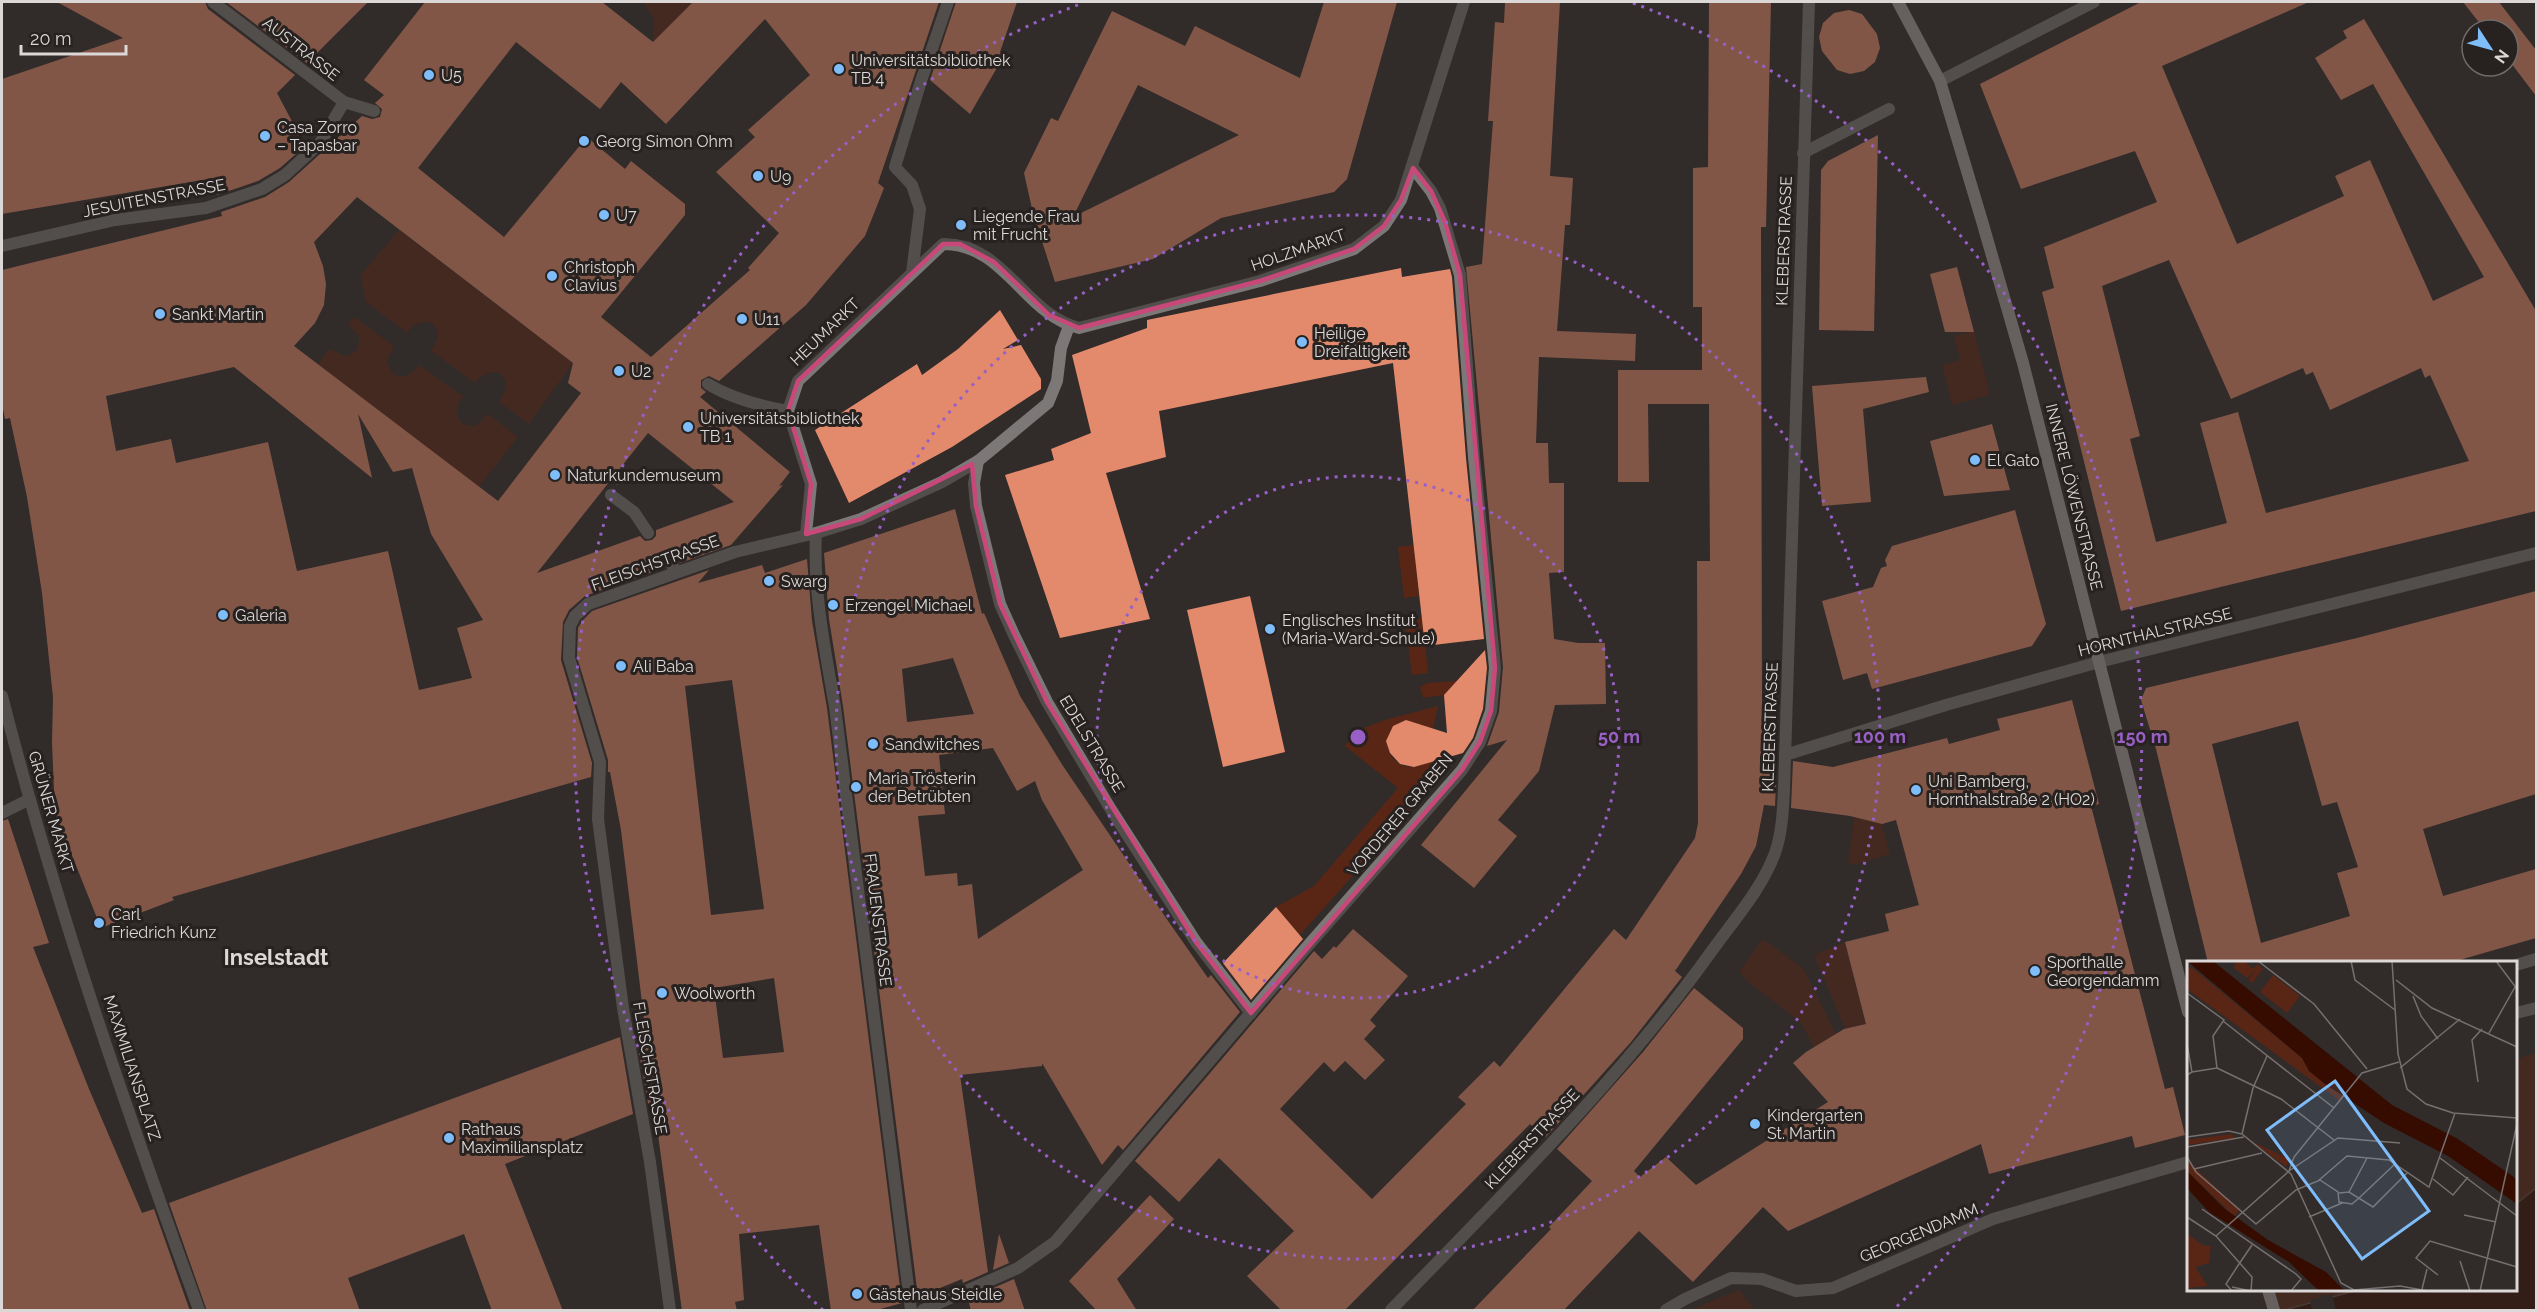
<svg xmlns="http://www.w3.org/2000/svg" width="2538" height="1312" font-family="Raleway,sans-serif">
<style>
.green{fill:#592616}
.water{fill:#360c00;stroke:#684940;stroke-width:1.5}
.pier{fill:#312b2a}
.building{fill:#e48a6c;fill-rule:evenodd}
.lines{fill:none;stroke-linecap:round;stroke-linejoin:round}
.lane{stroke:#7b7877;stroke-width:12}
.street{stroke:#7b7877;stroke-width:12}
.secondary{stroke:#a7a3a1;stroke-width:12}
.marked{fill:none;stroke:#c8487a;stroke-width:4.5;stroke-linejoin:round}
.ring{fill:none;stroke:#9860c6;stroke-width:3;stroke-dasharray:3 6}
.poi-dot{fill:#7fbdfa;stroke:#272220;stroke-width:2}
.labels{text-anchor:middle;dominant-baseline:central;stroke-width:6;stroke-linejoin:round;paint-order:stroke}
.street-label{font-size:16px;fill:#dbd8d7;stroke:#272220}
.poi-label{font-size:16px;fill:#dbd8d7;stroke:#272220;text-anchor:start}
.district-label{font-size:22px;font-weight:bold;fill:#dbd8d7;stroke:#272220}
.inset-road{fill:none;stroke:#75706f;stroke-width:1.5}
.view{fill:#7fbdfa;fill-opacity:0.15;stroke:#7fbdfa;stroke-width:3}
.inset-edge{fill:none;stroke:#dbd8d7;stroke-width:3}
.centre{fill:#9860c6;stroke:#272220;stroke-width:3}
.ring-label{font-size:18px;text-anchor:middle;font-weight:bold;fill:#9860c6;stroke:#272220;stroke-width:6;stroke-linejoin:round;paint-order:stroke}
</style>
<rect width="100%" height="100%" fill="#312b2a"/>
<!-- green -->
<g class="green">
<path d="M643,2H693L653,42V18Z"/>
<path d="M399,230L573,363L529,424L499,402L506,388C505,366 485,370 475,383L431,351L438,337C437,316 417,319 407,333L366,302L360,276Z"/>
<path d="M354,317L394,346L387,362L393,374C405,379 412,374 419,365L463,396C453,410 456,430 477,425L488,414L518,437L479,487L318,364L329,349L345,356C357,354 361,346 358,335L348,325Z"/>
<path d="M1974,331L1990,395L1952,405L1942,365L1960,360L1954,336Z"/>
<path d="M1414,545L1419,596L1404,598L1398,547Z"/>
<path d="M1422,618L1428,673L1412,675L1405,620Z"/>
<path d="M1473,680L1476,684L1451,687L1444,695L1423,698L1420,687L1427,683Z"/>
<path d="M1438,706L1431,736L1406,720L1393,727C1376,752 1405,782 1428,758L1442,775L1300,935L1276,907L1314,886L1398,788L1345,746L1358,730L1385,720Z"/>
<path d="M1854,817L1882,824L1890,854L1857,864H1848Z"/>
<path d="M1763,939L1803,968L1836,1034L1814,1047L1800,1022L1748,982L1739,971Z"/>
<path d="M1845,942L1866,1024L1845,1029L1814,955Z"/>
<path d="M2536,1053V1188L2516,1204V1095L2517,1094L2516,1059Z"/>
<path d="M1739,1290L1755,1310H1690Z"/>
<path d="M2261,1290H2358L2284,1310H2267Z"/>
</g>
<!-- water -->
<path class="water" d="M2536,1188V1310H2284L2358,1290H2516V1204Z"/>
<!-- pier -->
<path class="pier" d="M2332,1294L2336,1310H2312L2310,1300Z"/>
<!-- building -->
<g class="building">
<path d="M57,2H205L208,9L295,75L277,93L305,146L280,168L258,181L217,195L214,178L2,214V79L123,38Z"/>
<path d="M226,2H368L307,63Z"/>
<path d="M425,2H602L653,42L693,2H939L878,183L884,188L865,236L806,305L767,339L719,381L709,376L701,380V388L706,392L700,397L790,472L779,486L783,485L731,545L680,563L673,554H665L661,561L664,568L585,596L569,610L563,622L561,660L592,763L591,777L172,897L174,900L101,928L55,813L52,743L53,697L42,593L27,497L10,418L5,419L2,404V270L222,216L221,212L265,197L289,182L362,116L372,119L380,117L382,109L375,103L384,95L364,80ZM765,19L810,75L748,130L755,137L716,172L779,233L748,268L750,270L651,357L601,317L685,215V204L631,161L625,169L587,137L504,237L418,168L516,42L600,109L621,82L666,124ZM357,197L573,363L568,383L581,393L498,501L294,346L315,323L324,305L326,284L323,266L314,242ZM234,367L372,478L358,414L393,472L412,468L431,534L483,620L457,628L472,678L419,690L388,551L297,571L268,442L176,463L171,439L116,451L106,396ZM648,433L734,502L656,530V536L652,540L645,541L640,536L537,573Z"/>
<path d="M956,2H1017L1000,52L1005,54L970,114L930,80Z"/>
<path d="M1324,2H1397L1347,179L1334,192L1221,218L1153,259L1055,282L1033,213L1024,173L1051,118L1058,121L1112,11L1185,46L1195,26L1300,78ZM1138,85L1239,135L1073,217L1126,109Z"/>
<path d="M1505,2H1560L1550,176L1573,178L1570,225H1565L1557,331L1636,334L1635,361L1539,357L1536,443H1548L1549,483H1564V572L1549,573L1554,639L1578,643H1605L1606,704L1555,705L1539,771L1498,820L1517,836L1474,888L1421,845L1507,740L1487,746L1499,712L1503,667L1466,267L1482,264L1493,121H1488L1495,22L1504,23Z"/>
<path d="M1709,2H1771L1766,227H1761L1762,708L1763,757L1777,759L1775,806L1764,805L1756,846L1741,874L1675,971L1682,977L1631,1042L1545,1138L1530,1124L1344,1311H1282L1247,1276L1294,1231L1219,1158L1179,1202L1135,1161L1314,951L1322,959L1334,946L1336,948L1353,929L1408,976L1370,1020L1376,1026L1364,1039L1385,1060L1365,1080L1345,1061L1334,1072L1324,1062L1280,1109L1372,1199L1466,1104L1458,1097L1494,1061L1500,1067L1614,929L1626,940L1695,838L1698,823L1697,561H1710L1709,404H1648L1649,482H1618V370H1702V307H1693V168L1708,167Z"/>
<path d="M2141,2H2309L2162,66L2237,244L2344,196L2335,176L2370,160L2433,301L2484,277L2373,84L2341,100L2315,58L2347,38L2343,31L2364,19L2536,311V511L2121,611L2042,292L2054,288L2044,247L2157,202L2135,151L2021,189L1980,84ZM2169,260L2231,399L2303,368L2306,375L2313,372L2330,410L2421,368L2425,378L2430,375L2469,461L2266,513L2238,412L2200,423L2227,523L2156,542L2130,439L2140,436L2102,286Z"/>
<path d="M2463,2H2499L2536,50V96L2508,59V30H2485Z"/>
<path d="M1849,10L1862,14L1877,34L1880,48L1875,62L1864,71L1850,74L1837,70L1822,51L1819,37L1823,23L1834,13Z"/>
<path d="M1878,135L1874,331L1819,330L1821,170L1828,161Z"/>
<path d="M1957,267L1974,332H1945L1930,274Z"/>
<path d="M1401,268L1402,277L1450,269L1452,277L1466,458L1484,639L1425,646L1393,363L1159,411L1166,457L1106,473L1150,619L1060,638L1005,475L1054,460L1051,449L1091,433L1072,355L1147,328V320Z"/>
<path d="M1000,310L1018,340L1003,349L1021,345L1041,379V389L952,447L849,503L815,430L917,364L922,375L958,349Z"/>
<path d="M1926,377L1929,392L1863,409L1871,502L1822,506L1812,386Z"/>
<path d="M1992,424L2010,490L1944,496L1930,441Z"/>
<path d="M955,509L982,614L984,613L1020,696L1063,766L1166,918L1208,978L1211,975L1240,1012L1123,1150L1118,1145L1102,1165L1042,1063V1066L960,1075L988,1272L963,1283L962,1279L918,1297L843,706L829,619L824,553ZM953,658L974,714L907,722L902,669ZM993,748L1017,791L1035,781L1042,800L1083,870L978,939L972,884L958,886L957,873L925,876L918,816L945,814L939,755Z"/>
<path d="M2015,510L2046,624L2032,646L1872,689L1867,673L1843,680L1822,601L1873,587L1881,568L1887,566L1885,560L1892,546Z"/>
<path d="M807,559L812,621L827,708L902,1303L873,1311H831L819,1225L739,1234L744,1300L735,1302L737,1311H682L654,1105L649,1108L635,1031L645,1027L621,830L610,772H608V760L577,657L578,628L582,621L592,611L709,570L698,583L762,565L765,573ZM732,680L764,909L711,915L685,686ZM774,978L784,1052L723,1058L714,988Z"/>
<path d="M2536,591V794L2423,829L2443,896L2536,869V938L2449,963H2208L2156,749L2141,700L2146,688L2357,638ZM2298,721L2322,806L2337,802L2358,867L2337,873L2350,916L2261,943L2212,744Z"/>
<path d="M1250,596L1285,752L1223,767L1187,610Z"/>
<path d="M1485,650L1487,668L1483,709L1473,738L1463,753L1414,767L1400,764L1390,753L1386,741L1393,726L1406,720L1447,733L1444,695Z"/>
<path d="M2072,700L2099,804L2091,806L2165,1089L2173,1087L2185,1135L2135,1148L2132,1136L1989,1174L1981,1144L1788,1231L1763,1207L1693,1282L1639,1231L1563,1311H1472L1551,1229L1549,1227L1592,1181L1557,1149L1643,1052L1694,988L1743,1028V1039L1634,1171L1640,1177L1666,1157L1696,1185L1828,1102L1793,1063L1806,1052L1844,1029L1866,1024L1845,942L1889,931L1885,914L1919,905L1896,820L1882,824L1850,816L1791,808L1793,761L1833,767L1947,738L1949,744L2000,730L1997,719Z"/>
<path d="M8,819L49,943L33,947L89,1089L142,1213L154,1209L190,1311H2V821Z"/>
<path d="M1276,907L1303,939L1251,1000L1223,963Z"/>
<path d="M620,1037L633,1114L505,1164L563,1311H492L464,1234L348,1278L360,1311H207L169,1203Z"/>
<path d="M1150,1195L1174,1219L1117,1279L1137,1311H1097L1069,1281Z"/>
<path d="M999,1234L1009,1263L993,1270Z"/>
<path d="M1014,1279L1025,1311H971L968,1299Z"/>
</g>
<g class="lines">
<!-- lane -->
<g class="lane">
<path d="M1940,81L2094,2"/>
<path d="M1803,153L1889,109"/>
<path d="M708,384C732,399 761,406 788,411"/>
<path d="M611,495L634,512L648,533"/>
<path d="M669,561L677,572"/>
<path d="M2516,1013L2536,1008"/>
<path d="M1666,1310L1685,1299L1731,1278L1762,1279L1796,1291L1833,1288L1993,1219L2188,1162"/>
</g>
<!-- street -->
<g class="street">
<path d="M213,2L344,102L374,111"/>
<path d="M2,246L115,220L206,208L262,189L285,175L320,143L344,102"/>
<path d="M912,273L920,209L912,185L895,167L921,81L948,2"/>
<path d="M978,461L974,483L976,506L1000,604L1014,635L1047,702L1110,808L1196,942L1251,1013"/>
<path d="M816,533C813,591 825,650 835,707L911,1310"/>
<path d="M806,534L811,484L788,411L798,381L943,244C1004,243 1025,315 1079,328L1260,281L1354,249L1384,226L1401,200L1464,2"/>
<path d="M2,696C55,904 126,1109 199,1310"/>
<path d="M1785,755L1946,705L2099,662L2536,553"/>
<path d="M2,813L28,800"/>
<path d="M2516,965L2536,959"/>
<path d="M670,1310L650,1162L623,1008L598,819L600,762L569,658L570,626L575,616L588,604L735,552L816,533L861,519L942,482L978,461L1048,403L1057,381L1061,348L1069,326"/>
<path d="M923,1310L1018,1268L1055,1242L1306,948L1462,770L1480,742L1491,711L1495,668L1474,457L1460,275L1440,208L1431,191L1413,168"/>
<path d="M1391,1310C1502,1195 1617,1083 1711,952C1733,921 1762,889 1775,853C1782,833 1783,811 1784,790L1809,2"/>
</g>
<!-- secondary -->
<g class="secondary">
<path d="M1898,2L1940,81L1982,221L2023,363L2188,1012"/>
<path d="M2268,1290L2274,1310"/>
</g>
</g>
<!-- marked area -->
<path d="M0 0H2538V1312H0ZM1413,168L1431,191L1445,222L1460,275L1495,668L1491,711L1480,742L1462,770L1251,1013L1196,942L1047,702L1000,604L976,506L972,464L861,519L806,534L811,484L788,411L798,381L943,244H960L994,262L1049,315L1079,328L1260,281L1354,249L1384,226L1401,200Z" fill="#312b2a" fill-opacity=".55" fill-rule="evenodd"/>
<path class="marked" d="M1413,168L1431,191L1445,222L1460,275L1495,668L1491,711L1480,742L1462,770L1251,1013L1196,942L1047,702L1000,604L976,506L972,464L861,519L806,534L811,484L788,411L798,381L943,244H960L994,262L1049,315L1079,328L1260,281L1354,249L1384,226L1401,200Z"/>
<!-- distance rings -->
<g class="ring">
<circle cx="1358" cy="737" r="261"/>
<circle cx="1358" cy="737" r="522"/>
<path d="M823 1310A784 784 0 0 1 1083 3M1633 3A784 784 0 0 1 1893 1310"/>
</g>
<!-- markers -->
<g class="poi-dot">
<circle cx="839" cy="69" r="6"/>
<circle cx="429" cy="75" r="6"/>
<circle cx="265" cy="136" r="6"/>
<circle cx="584" cy="141" r="6"/>
<circle cx="758" cy="176" r="6"/>
<circle cx="604" cy="215" r="6"/>
<circle cx="961" cy="225" r="6"/>
<circle cx="552" cy="276" r="6"/>
<circle cx="160" cy="314" r="6"/>
<circle cx="742" cy="319" r="6"/>
<circle cx="1302" cy="342" r="6"/>
<circle cx="619" cy="371" r="6"/>
<circle cx="688" cy="427" r="6"/>
<circle cx="1975" cy="460" r="6"/>
<circle cx="555" cy="475" r="6"/>
<circle cx="769" cy="581" r="6"/>
<circle cx="833" cy="605" r="6"/>
<circle cx="223" cy="615" r="6"/>
<circle cx="1270" cy="629" r="6"/>
<circle cx="621" cy="666" r="6"/>
<circle cx="873" cy="744" r="6"/>
<circle cx="856" cy="787" r="6"/>
<circle cx="1916" cy="790" r="6"/>
<circle cx="99" cy="923" r="6"/>
<circle cx="2035" cy="971" r="6"/>
<circle cx="662" cy="993" r="6"/>
<circle cx="1755" cy="1124" r="6"/>
<circle cx="449" cy="1138" r="6"/>
<circle cx="857" cy="1294" r="6"/>
</g>
<g class="labels">
<!-- street labels -->
<g class="street-label">
<text transform="translate(301 49) rotate(38)">AUSTRASSE</text>
<text transform="translate(154 198) rotate(-11)">JESUITENSTRASSE</text>
<text transform="translate(1784 241) rotate(-88)">KLEBERSTRASSE</text>
<text transform="translate(1298 250) rotate(-19)">HOLZMARKT</text>
<text transform="translate(825 332) rotate(-44)">HEUMARKT</text>
<text transform="translate(2074 497) rotate(76)">INNERE LÖWENSTRASSE</text>
<text transform="translate(655 563) rotate(-20)">FLEISCHSTRASSE</text>
<text transform="translate(2155 632) rotate(-14)">HORNTHALSTRASSE</text>
<text transform="translate(1770 727) rotate(-88)">KLEBERSTRASSE</text>
<text transform="translate(1092 744) rotate(59)">EDELSTRASSE</text>
<text transform="translate(51 812) rotate(74)">GRÜNER MARKT</text>
<text transform="translate(1400 815) rotate(-50)">VORDERER GRABEN</text>
<text transform="translate(878 920) rotate(83)">FRAUENSTRASSE</text>
<text transform="translate(132 1068) rotate(72)">MAXIMILIANSPLATZ</text>
<text transform="translate(650 1068) rotate(80)">FLEISCHSTRASSE</text>
<text transform="translate(1532 1139) rotate(-47)">KLEBERSTRASSE</text>
<text transform="translate(1919 1233) rotate(-23)">GEORGENDAMM</text>
</g>
<!-- poi labels -->
<g class="poi-label">
<text x="851" y="60">Universitätsbibliothek<tspan x="851" dy="18">TB 4</tspan></text>
<text x="441" y="75">U5</text>
<text x="277" y="127">Casa Zorro<tspan x="277" dy="18">– Tapasbar</tspan></text>
<text x="596" y="141">Georg Simon Ohm</text>
<text x="770" y="176">U9</text>
<text x="616" y="215">U7</text>
<text x="973" y="216">Liegende Frau<tspan x="973" dy="18">mit Frucht</tspan></text>
<text x="564" y="267">Christoph<tspan x="564" dy="18">Clavius</tspan></text>
<text x="172" y="314">Sankt Martin</text>
<text x="754" y="319">U11</text>
<text x="1314" y="333">Heilige<tspan x="1314" dy="18">Dreifaltigkeit</tspan></text>
<text x="631" y="371">U2</text>
<text x="700" y="418">Universitätsbibliothek<tspan x="700" dy="18">TB 1</tspan></text>
<text x="1987" y="460">El Gato</text>
<text x="567" y="475">Naturkundemuseum</text>
<text x="781" y="581">Swarg</text>
<text x="845" y="605">Erzengel Michael</text>
<text x="235" y="615">Galeria</text>
<text x="1282" y="620">Englisches Institut<tspan x="1282" dy="18">(Maria-Ward-Schule)</tspan></text>
<text x="633" y="666">Ali Baba</text>
<text x="885" y="744">Sandwitches</text>
<text x="868" y="778">Maria Trösterin<tspan x="868" dy="18">der Betrübten</tspan></text>
<text x="1928" y="781">Uni Bamberg,<tspan x="1928" dy="18">Hornthalstraße 2 (HO2)</tspan></text>
<text x="111" y="914">Carl<tspan x="111" dy="18">Friedrich Kunz</tspan></text>
<text x="2047" y="962">Sporthalle<tspan x="2047" dy="18">Georgendamm</tspan></text>
<text x="674" y="993">Woolworth</text>
<text x="1767" y="1115">Kindergarten<tspan x="1767" dy="18">St. Martin</tspan></text>
<text x="461" y="1129">Rathaus<tspan x="461" dy="18">Maximiliansplatz</tspan></text>
<text x="869" y="1294">Gästehaus Steidle</text>
</g>
<!-- district labels -->
<g class="district-label">
<text x="276" y="957">Inselstadt</text>
</g>
</g>
<!-- overview -->
<g transform="translate(2187 961)">
<rect width="330" height="330" fill="#312b2a"/>
<path d="M49,0H57L66,8L70,3L76,8L65,22L61,19L69,9L60,17L47,7ZM4,6L115,97L123,111L158,134L153,140L0,28V7ZM86,14L113,35L100,52L73,31ZM45,173L48,177L0,184V179ZM64,180L102,198L100,204L98,205ZM0,199L53,249L47,255L0,210ZM0,272L15,284L24,285L22,302L8,306L21,325L0,327Z" fill="#592616"/>
<path d="M0,0H26L205,144L271,178L324,214L330,219V243L261,195L197,162L138,123L122,110L115,97ZM0,210L38,248L81,279L139,311L158,330H132L102,301L22,251L0,227Z" fill="#360c00"/>
<path class="inset-road" d="M71,0L127,43L180,108M164,0L168,19L208,49M205,0L211,93L220,128L239,143L266,152L330,157M309,0L330,28M209,19L245,47L330,86M0,32L37,59L26,75L30,107M226,35L234,55L251,78M36,60L147,147M302,72L328,26M0,83L5,111L0,114M30,107L94,138L147,179M213,107L273,58M5,111L30,107M291,121L285,79L295,68M55,173L104,213L154,322L167,329L213,325L241,330M55,173L66,127L80,95M0,176L42,170L55,173M0,186L57,176M0,196L9,211L69,263L109,229L133,219L151,231L152,241L165,243L172,237M253,197L330,255M7,208L75,192M102,210L107,196L175,112L212,101M246,218L266,234L281,216M131,220L160,195L202,199L242,226L268,152M162,231L180,197M152,232L162,231L186,246L220,212M172,237L208,203M15,248L109,313L114,318L104,330M277,254L309,261M0,256L29,275L65,316L64,330M122,256L155,242M29,275L102,210L151,177L213,182M273,300L283,330M52,303L65,284M251,314L229,297L243,280L330,306M45,326L64,330M235,328L240,308M45,330L39,323L52,303M293,330L330,163"/>
<path class="view" d="M148,120L242,250L175,298L80,169Z"/>
<rect width="330" height="330" class="inset-edge"/>
</g>
<circle cx="1358" cy="737" r="9" class="centre"/>
<g class="ring-label">
<text x="1619" y="743">50 m</text>
<text x="1880" y="743">100 m</text>
<text x="2142" y="743">150 m</text>
</g>
<!-- border -->
<rect width="2538" height="1312" fill="none" stroke="#dbd8d7" stroke-width="6"/>
<!-- north arrow -->
<g transform="translate(2490 48) rotate(126)"><circle r="28" fill="#272220" stroke="#6f6b69" stroke-width="1.5"/>
<path d="M0-4.5L10 22L0 15L-10 22Z" fill="#7fbdfa"/>
<text y="-9" font-size="16" font-weight="bold" text-anchor="middle" fill="#dbd8d7">N</text>
</g>
<!-- scale -->
<path d="M21 45v9h105v-9" fill="none" stroke="#dbd8d7" stroke-width="3"/>
<text x="30" y="45" font-size="18" fill="#dbd8d7" stroke="#272220" stroke-width="4.5" paint-order="stroke">20 m</text>
</svg>
